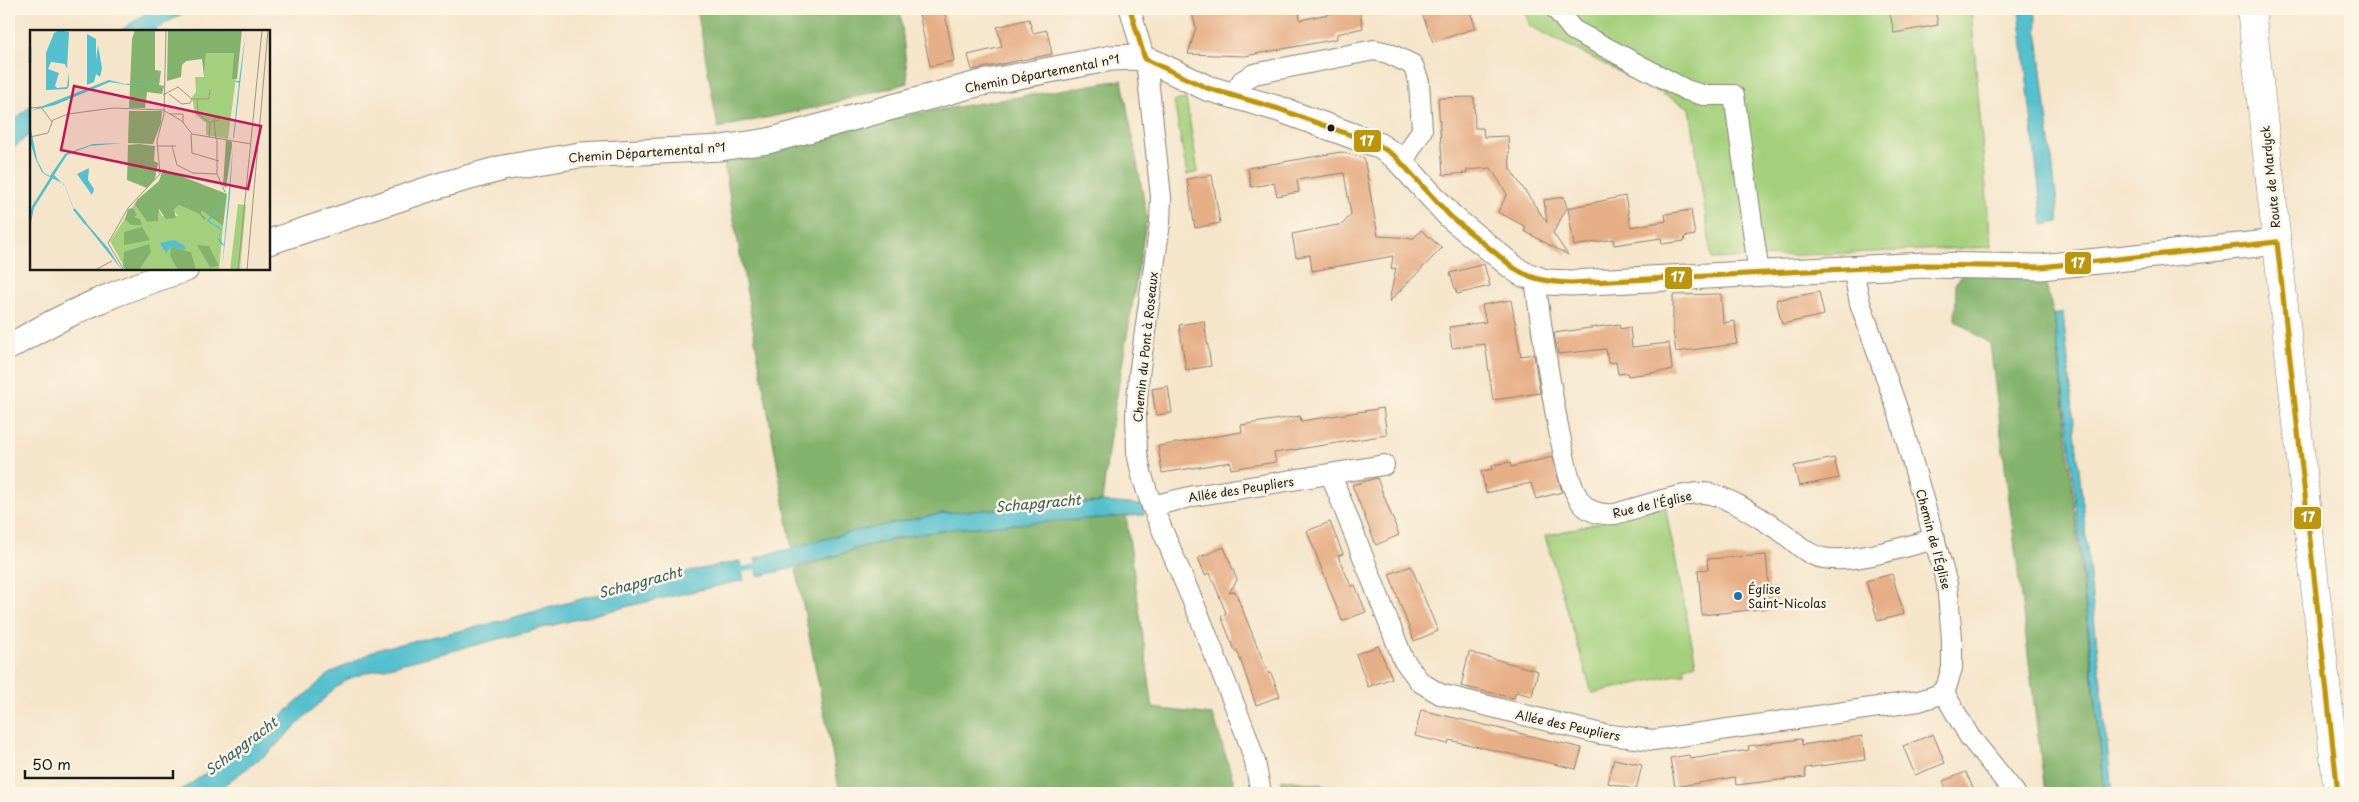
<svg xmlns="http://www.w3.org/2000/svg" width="2359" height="802" font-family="'Playpen Sans',sans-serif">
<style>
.green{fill:#a4d07d;stroke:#60764c}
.forest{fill:#83b26c;stroke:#506744}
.water{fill:#54c0cd;stroke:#386e74}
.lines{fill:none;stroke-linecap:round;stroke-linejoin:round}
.stream{stroke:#54c0cd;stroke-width:5.5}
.building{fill:#e6ae86}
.minor-casing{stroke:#888073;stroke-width:22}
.tertiary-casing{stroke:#888073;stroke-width:27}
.secondary-casing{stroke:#888073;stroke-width:29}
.minor{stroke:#fff;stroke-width:20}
.tertiary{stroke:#fff;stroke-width:25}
.secondary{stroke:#fff;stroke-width:28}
.bus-1-casing{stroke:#fcf5e5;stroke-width:9}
.bus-1{stroke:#bb950b;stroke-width:5}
.bus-dot{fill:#1c1c1c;stroke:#fcf5e5;stroke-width:2}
.poi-dot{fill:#1f6fb2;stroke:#fcf5e5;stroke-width:2}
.labels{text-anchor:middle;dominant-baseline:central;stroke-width:5;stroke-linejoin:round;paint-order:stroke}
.street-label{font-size:12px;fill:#1c1c1c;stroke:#fcf5e5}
.poi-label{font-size:12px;fill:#1c1c1c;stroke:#fcf5e5;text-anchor:start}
.water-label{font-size:14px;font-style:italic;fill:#325e63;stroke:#fcf5e5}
.inset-river{fill:none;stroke:#54c0cd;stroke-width:2.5}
.inset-road{fill:none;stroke:#9e9584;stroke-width:1}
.view{fill:#c2185b;fill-opacity:0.15;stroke:#c2185b;stroke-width:2.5}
.inset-edge{fill:none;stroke:#1c1c1c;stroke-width:2.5}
.line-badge{stroke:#fcf5e5;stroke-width:2}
.badge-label{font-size:14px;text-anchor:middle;font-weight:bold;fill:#fff}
</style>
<rect width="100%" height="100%" fill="#fcf5e5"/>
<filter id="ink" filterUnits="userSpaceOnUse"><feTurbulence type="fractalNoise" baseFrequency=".02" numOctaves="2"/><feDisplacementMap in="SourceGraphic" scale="10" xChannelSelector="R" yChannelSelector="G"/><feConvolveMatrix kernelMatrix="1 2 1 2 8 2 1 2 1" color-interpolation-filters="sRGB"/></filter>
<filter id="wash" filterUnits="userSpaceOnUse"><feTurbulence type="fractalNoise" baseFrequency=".0096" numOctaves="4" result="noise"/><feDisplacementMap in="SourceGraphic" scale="20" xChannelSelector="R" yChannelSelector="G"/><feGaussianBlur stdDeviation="1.12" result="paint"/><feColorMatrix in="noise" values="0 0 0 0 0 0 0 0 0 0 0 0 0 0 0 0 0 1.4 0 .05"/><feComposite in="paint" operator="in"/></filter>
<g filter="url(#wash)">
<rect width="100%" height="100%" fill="#f5e5ca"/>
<!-- green -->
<g class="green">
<path d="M1523,9H1971L1991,247L1712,259L1690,108L1530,26Z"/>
<path d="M1186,99L1198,172L1187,175L1174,101Z"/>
<path d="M1665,506L1696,664L1684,667L1685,673L1592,693L1545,536Z"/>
</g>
<!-- forest -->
<g class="forest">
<path d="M697,9H900L908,83L813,108L718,128Z"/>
<path d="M1122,80L1147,217L1110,436L1102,502L944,513L851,532L792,548L723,158L913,114Z"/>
<path d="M1971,267H2041L2054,315L2105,793H2045L1990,344L1955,320L1956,282Z"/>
<path d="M1126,516L1153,708L1213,715L1234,783L1233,793H840L796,569L863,547L932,531L960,528Z"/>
<path d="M1282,779L1373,793H1281Z"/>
</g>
<!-- water -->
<g class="water">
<path d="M152,9H190L153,31H120Z"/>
<path d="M2019,9H2035L2059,222L2043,225Z"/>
<path d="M31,105V133L9,152V125Z"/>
<path d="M2063,312L2112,793H2105L2071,455L2054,315Z"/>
<path d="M1102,502L1144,505V515L960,528C927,532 894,538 862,547C827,558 794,569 758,576L755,558L851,532L944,513Z"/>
<path d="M740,561L744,580L633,605L365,673L348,679L334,689L268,753L213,793H177L250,743L329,674L378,649L481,626L666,576Z"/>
</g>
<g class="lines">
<!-- stream -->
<path class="stream" d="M736,571L763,565"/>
</g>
<g id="blocks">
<!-- building -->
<g class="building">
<path d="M918,9H944L954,61L930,66Z"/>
<path d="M1191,9H1299L1300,20L1333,13L1332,9H1359L1363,28L1337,34V39L1245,56L1188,54L1196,28Z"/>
<path d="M1420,9H1469L1476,28L1433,42Z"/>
<path d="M1889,9H1935L1938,25L1894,33Z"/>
<path d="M1029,19L1033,33L1047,30L1052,54L972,70L968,55L1002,47L997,27Z"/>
<path d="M1474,97L1475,128H1483L1484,137L1508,136L1510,169L1547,223L1544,200L1564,197L1567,208L1553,233L1568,255L1524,231L1526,227L1498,212L1507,194L1491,168L1467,170V173L1443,175L1438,98Z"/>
<path d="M1341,152L1364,158L1378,236L1414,238L1421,230L1442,248L1389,302L1396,268L1391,269L1393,256L1312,271L1310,255L1296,257L1292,234L1343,224L1351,214L1344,173L1297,180L1299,192L1277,196L1274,183L1251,187L1248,168Z"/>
<path d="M1212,175L1220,223L1195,228L1187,179Z"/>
<path d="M1625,196L1631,227L1666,221L1665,214L1691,210L1695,235L1684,237L1685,241L1662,244L1661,238L1614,245L1613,239L1574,246L1568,208Z"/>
<path d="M1484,264L1490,286L1457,294L1450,273Z"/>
<path d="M1819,292L1824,315L1782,324L1776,300Z"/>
<path d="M1721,294L1723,323L1735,321L1737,344L1676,352L1673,330V295Z"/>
<path d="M1511,300L1521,356L1534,354L1540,393L1493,400L1485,344L1452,348L1449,327L1486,322L1482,305Z"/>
<path d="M1204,321L1211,366L1186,370L1179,325Z"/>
<path d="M1619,324L1620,329L1630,327L1632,347L1669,343L1672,370L1628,376L1627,373L1618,374L1616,362L1608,363L1606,349L1558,354L1554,333Z"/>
<path d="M1168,386L1172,413L1156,415L1152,389Z"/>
<path d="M1383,408L1387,435L1274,453L1276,462L1231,469L1230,462L1162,473L1158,446L1242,432L1241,425L1300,416L1301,421Z"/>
<path d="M1552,457L1562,492L1536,499L1531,483L1486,493L1481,471L1493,469L1492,465L1510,462L1511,467Z"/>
<path d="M1834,458L1839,478L1799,486L1794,466Z"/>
<path d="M1377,478L1399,535L1376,545L1352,485Z"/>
<path d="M1330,522L1343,554L1338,556L1351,586L1355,585L1366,612L1342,621L1307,531Z"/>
<path d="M1224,547L1237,580L1229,593L1235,591L1264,663L1269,674L1271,673L1280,696L1256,705L1237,650L1235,651L1221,616L1226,613L1210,573L1205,575L1198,558Z"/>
<path d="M1766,555L1769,589L1775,588L1777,603H1771V608L1702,615L1698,570L1708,569L1707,559Z"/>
<path d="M1411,566L1438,631L1414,641L1389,574Z"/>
<path d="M1892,574L1904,614L1878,621L1866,581Z"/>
<path d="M1378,646L1392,678L1368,687L1356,654Z"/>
<path d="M1469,652L1538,671L1532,696L1516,692L1514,698L1461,686Z"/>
<path d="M1421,710L1582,748L1576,769L1449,740L1448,744L1415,736Z"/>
<path d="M1933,734L1945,763L1915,775L1903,746Z"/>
<path d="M1862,736L1865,760L1805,768L1806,777L1736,785L1735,777L1675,787L1670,758L1689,755L1690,759L1749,750L1748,746L1801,739L1802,745Z"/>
<path d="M1614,759L1642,765L1636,790L1608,783Z"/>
<path d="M1966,772L1975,793H1948L1943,781Z"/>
</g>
</g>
</g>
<g filter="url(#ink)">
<use href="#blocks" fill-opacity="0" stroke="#888073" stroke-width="1"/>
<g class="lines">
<defs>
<g id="minor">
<path d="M1130,9L1147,69L1161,197L1160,223L1139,375L1136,415L1137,453L1142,476L1152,506L1200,618L1246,734L1255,762L1261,793"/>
<path d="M1556,9L1573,30L1686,90L1703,95H1734L1759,274"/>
<path d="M1232,96L1242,81L1254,74L1374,50L1388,53L1413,65L1419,82L1422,130L1402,163"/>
<path d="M1535,279C1542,333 1550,387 1561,441C1565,460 1569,486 1581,502C1589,513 1601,515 1615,514C1637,508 1682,492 1704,493C1728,495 1761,519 1782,532C1795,541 1806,555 1823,558C1853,564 1905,546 1935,539"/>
<path d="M1331,475L1403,659L1420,682L1440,694L1601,734L1653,740L1919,701L1938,695L1946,688L1952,668V638L1947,584L1899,414L1860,303L1853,269"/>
<path d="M1152,506L1194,496L1384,465"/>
<path d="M1943,691L1969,736L2015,793"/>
</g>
<g id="tertiary">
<path d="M269,242L438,186L503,168L580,155L721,148L768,141L977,84L1112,58L1136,57L1153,62L1207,88L1279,109L1378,145L1395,156L1451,217L1514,268L1523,274L1546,282L1571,283L1925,265L2041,267L2277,242"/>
<path d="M9,347C69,311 120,290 186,269"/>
</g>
<path id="secondary" d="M2251,9L2338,793"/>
</defs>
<!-- minor casing -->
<use href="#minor" class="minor-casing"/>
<!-- tertiary casing -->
<use href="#tertiary" class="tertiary-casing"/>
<!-- secondary casing -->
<use href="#secondary" class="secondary-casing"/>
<!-- minor -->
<use href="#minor" class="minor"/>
<!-- tertiary -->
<use href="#tertiary" class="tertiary"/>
<!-- secondary -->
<use href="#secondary" class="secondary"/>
<defs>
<g id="bus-1">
<path d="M1130,9L1145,59"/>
<path d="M1145,59L1207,88L1279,109L1378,145L1395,156L1451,217L1514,268C1532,280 1550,282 1571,283L1925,265L2041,267L2277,242"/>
<path d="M2277,242L2338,793"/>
</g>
</defs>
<!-- bus-1 casing -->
<use href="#bus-1" class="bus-1-casing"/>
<!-- bus-1 -->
<use href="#bus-1" class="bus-1"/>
</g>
</g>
<!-- markers -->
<circle class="bus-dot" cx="1331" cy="128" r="4.5"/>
<circle class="poi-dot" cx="1738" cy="596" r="5"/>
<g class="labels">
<!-- street labels -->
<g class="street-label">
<text transform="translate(1042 73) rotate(-11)">Chemin Départemental n°1</text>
<text transform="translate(647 152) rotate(-4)">Chemin Départemental n°1</text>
<text transform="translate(2270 177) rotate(-96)">Route de Mardyck</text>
<text transform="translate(1145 347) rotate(-84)">Chemin du Pont à Roseaux</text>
<text transform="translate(1241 489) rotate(-9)">Allée des Peupliers</text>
<text transform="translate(1652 504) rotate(-13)">Rue de l'Église</text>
<text transform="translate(1934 539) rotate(75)">Chemin de l'Église</text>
<text transform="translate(1568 725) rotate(12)">Allée des Peupliers</text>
</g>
<!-- poi labels -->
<g class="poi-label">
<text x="1748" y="589">Église<tspan x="1748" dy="14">Saint-Nicolas</tspan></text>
</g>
<!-- water labels -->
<g class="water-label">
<text transform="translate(1038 503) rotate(-5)">Schapgracht</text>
<text transform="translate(640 582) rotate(-15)">Schapgracht</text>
<text transform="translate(241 746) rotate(-37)">Schapgracht</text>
</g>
</g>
<!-- overview -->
<g transform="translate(30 30)">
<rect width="240" height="240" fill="#f5e5ca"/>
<path d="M176,23H209L198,109L176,105V93L165,84L162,67L166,62L165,47H174ZM107,170L105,175L117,192L129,187L128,179L132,186H148L143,179L149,175L169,184L173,189L168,191L177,189L171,183L172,181L193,196L189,240H96L80,211ZM208,174L216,175L210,240H200Z" fill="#a4d07d"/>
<path d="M105,0H125V40L131,41L129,55L134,56L132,64L117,62L115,78H99L102,9ZM138,0H212L207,49H202L204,23H176L174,47L172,29L156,31L152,35L151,47L137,51ZM99,81H132L131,93L123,114L98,113ZM196,110L202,112V116L196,158L193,155ZM109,114L125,116L124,131L128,133L125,149L117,158L97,150L98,115ZM133,139L197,164L193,196L172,181L171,183L177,189L168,191L173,189L169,184L149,175L144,179L146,188L136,189L129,179L128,191L117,192L105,175L107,170L129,151ZM103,178L107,185L104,187L110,189L112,195H101L95,189L98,179ZM112,197L120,210L94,215V202ZM119,214L121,222L109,240H96L93,236L94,222ZM167,215L179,216L189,236L180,237ZM141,217L161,222L166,240H148L140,226Z" fill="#83b26c"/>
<path d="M29,0L39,2L37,39L35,34L21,32L18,39L29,43L25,56L27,58L37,57L39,42V56L37,59L16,60V23L24,3ZM216,0L204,108H203L209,53L204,51H209ZM57,4L66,9V30L68,15L72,38L70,47L66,44L64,52L57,55ZM79,50L95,54L135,52L98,55L80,52L25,75L0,81ZM0,94L7,130L14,143L20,146L35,124L63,114L93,113L60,116L37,125L24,145L35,156L44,179L78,218L92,240L44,180L34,154L14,144L12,142L5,128L1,114ZM203,116L200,165L192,240L194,216L190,213L188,209L191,200L177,191L196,169L179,191L192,199L189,208L194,215ZM59,138L58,150L64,159L62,165L47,144ZM144,210L154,215L156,220L141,217L136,223L130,213Z" fill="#54c0cd"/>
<path class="inset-river" d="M0,17V33M44,179L56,194M0,191L3,177L22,147"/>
<path class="inset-road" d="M139,64L152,74L160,73L162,69M133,65L148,57L162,69M162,69H179L180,59M167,69L168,84L180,93L179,107M0,78L11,77L22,92M140,84H153V93M180,93L183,91H188L190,87L184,89V91L186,109M161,104L162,123L189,131M0,107L18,103L23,90L38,84L83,78L133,80L152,91L162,104L221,114M187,109V144L195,162M127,116H146M142,116L147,135L163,143L187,144M65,240L82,231M94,240L78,213L98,178L130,144L127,111L134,84L136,0M208,240L232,0M217,240L238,0"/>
<path class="view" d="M44,56L231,96L218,159L31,120Z"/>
<rect width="240" height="240" class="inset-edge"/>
</g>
<g class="line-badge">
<rect x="1353" y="129" width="29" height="24" rx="5" fill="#bb950b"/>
<rect x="2064" y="251" width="28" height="24" rx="5" fill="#bb950b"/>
<rect x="1664" y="266" width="29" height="24" rx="5" fill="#bb950b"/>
<rect x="2293" y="506" width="29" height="24" rx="5" fill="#bb950b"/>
</g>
<g class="badge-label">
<text x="1367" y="146">17</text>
<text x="2078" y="268">17</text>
<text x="1678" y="282">17</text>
<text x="2308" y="522">17</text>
</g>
<!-- margin -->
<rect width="2359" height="802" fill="none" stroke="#fcf5e5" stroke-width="30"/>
<!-- scale -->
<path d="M25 770v8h148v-8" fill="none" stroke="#1c1c1c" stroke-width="2.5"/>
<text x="32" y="770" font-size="15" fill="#1c1c1c" stroke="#fcf5e5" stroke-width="4" paint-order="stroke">50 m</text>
</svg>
